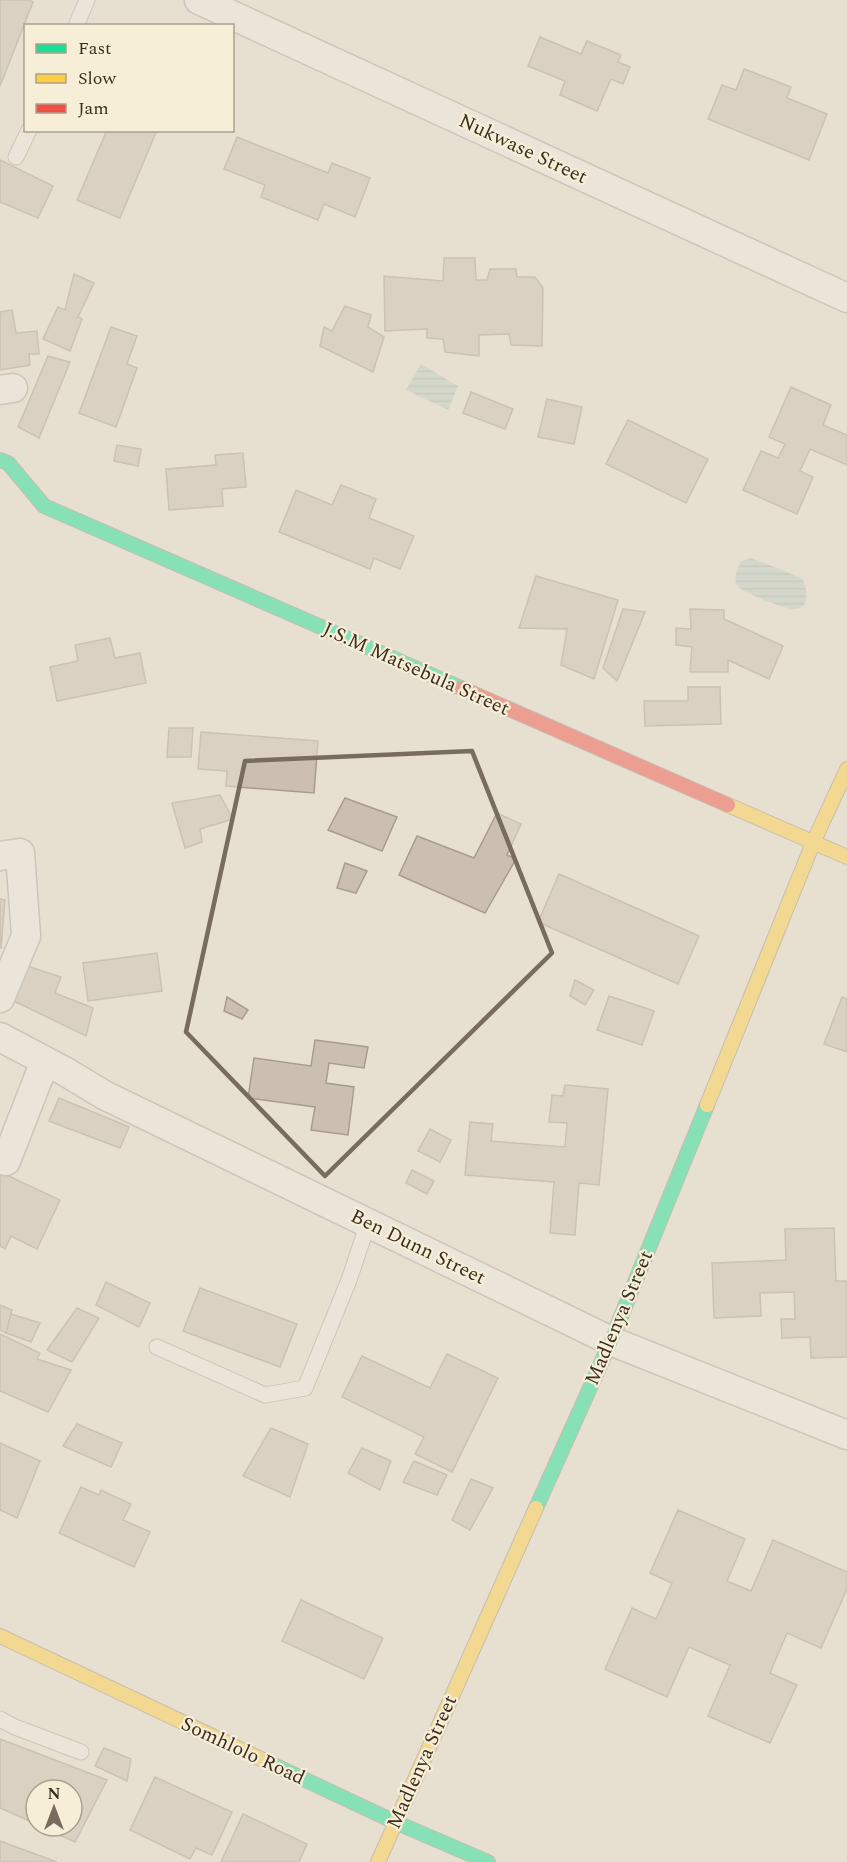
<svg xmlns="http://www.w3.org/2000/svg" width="847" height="1862" font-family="Spectral,serif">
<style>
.water{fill:url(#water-rules)}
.building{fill:#cbbfb2;stroke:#a89c90;stroke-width:1.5}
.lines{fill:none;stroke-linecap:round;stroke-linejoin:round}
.lane-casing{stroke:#ada599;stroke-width:17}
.street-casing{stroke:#ada599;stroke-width:31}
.fast-casing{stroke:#9c958a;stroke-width:16}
.slow-casing{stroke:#9c958a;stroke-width:16}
.jam-casing{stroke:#9c958a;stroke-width:16}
.lane{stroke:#efebe3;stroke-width:15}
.street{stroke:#efebe3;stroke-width:28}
.fast{stroke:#16e098;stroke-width:14}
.slow{stroke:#ffcf43;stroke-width:14}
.jam{stroke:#f24e42;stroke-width:14}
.marked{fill:none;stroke:#786c5e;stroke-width:4.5;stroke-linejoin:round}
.labels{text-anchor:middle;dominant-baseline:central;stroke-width:4.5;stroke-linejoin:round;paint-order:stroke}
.street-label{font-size:20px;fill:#3d2e20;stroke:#f7eed8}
</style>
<defs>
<pattern id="water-rules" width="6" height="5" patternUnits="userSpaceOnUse" patternTransform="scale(1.5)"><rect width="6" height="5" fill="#bcccc2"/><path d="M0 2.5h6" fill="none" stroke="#a2b0a6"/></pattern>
</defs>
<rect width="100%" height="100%" fill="#e7e0d1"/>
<!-- water -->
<g class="water">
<path d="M421,364L458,386L448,410L406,390Z"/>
<path d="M751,558L802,578C808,589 811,611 792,609C783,608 740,592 737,585C733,578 738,569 740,562Z"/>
</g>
<!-- building -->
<g class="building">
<path d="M0,0H29L33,2L0,86Z"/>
<path d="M540,37L581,54L587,41L621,55L618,62L630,67L623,84L611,79L597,111L560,95L565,81L528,66Z"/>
<path d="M744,69L791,87L787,98L827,114L809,160L708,119L722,85L736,90Z"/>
<path d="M107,130H157L120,218L77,200Z"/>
<path d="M237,137L328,173L332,163L370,178L355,217L324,204L318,220L261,197L265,185L224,169Z"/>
<path d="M0,160L53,186L38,218L0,202Z"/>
<path d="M444,258H475L476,280H487L490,269H516L517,277H535L543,288L542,346L511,345L509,334L479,335V356L445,352L443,339L427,338V329L385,331L384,276L443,281Z"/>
<path d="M74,274L94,283L78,317L82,319L70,351L43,339L58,307L65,310Z"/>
<path d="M345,306L371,315L368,327L384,337L373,372L320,346L324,327L332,331Z"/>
<path d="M12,310L16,333L37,331L39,354H29L30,365L0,370V312Z"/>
<path d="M111,327L137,336L127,364L137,368L116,427L79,413Z"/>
<path d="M48,356L70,362L39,438L18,427Z"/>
<path d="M791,387L831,405L823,425L847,435V465L810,449L800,471L813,477L797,514L743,490L761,451L778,458L785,444L769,437Z"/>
<path d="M471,392L513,409L505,429L463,413Z"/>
<path d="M547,399L582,407L574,444L538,437Z"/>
<path d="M628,420L708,459L686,503L606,464Z"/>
<path d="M117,445L141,449L138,466L114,461Z"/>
<path d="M243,453L246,487L222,489L223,506L169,510L166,469L216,465L215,455Z"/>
<path d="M341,485L376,499L369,518L414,536L400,569L374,558L370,569L279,532L296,490L332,505Z"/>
<path d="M536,576L618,600L594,679L561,665L567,629L519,628Z"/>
<path d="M623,609L645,612L617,681L603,668Z"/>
<path d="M690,609L724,610V619L783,646L769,679L728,660V672H690L692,647L676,645V628L691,629Z"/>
<path d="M110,638L115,658L140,653L146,683L57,701L50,667L78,661L75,645Z"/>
<path d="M688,687H720L721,724L645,726L644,701H688Z"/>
<path d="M169,728H193L191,757H167Z"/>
<path d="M201,732L318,741L314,793L226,786L227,771L198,769Z"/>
<path d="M220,795L233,819L200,829L202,842L185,848L172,803Z"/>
<path d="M345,798L397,817L382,851L328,830Z"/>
<path d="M497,813L521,824L507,855L516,859L485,913L399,875L417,836L474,858Z"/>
<path d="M345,863L367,871L356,893L337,888Z"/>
<path d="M559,874L699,936L678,984L538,922Z"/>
<path d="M0,899L5,900L1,948H0Z"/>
<path d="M157,953L162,991L88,1001L83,963Z"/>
<path d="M27,966L61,977L55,993L93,1008L86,1036L14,1001Z"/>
<path d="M575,980L594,990L585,1005L570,996Z"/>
<path d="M609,996L654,1011L642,1045L597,1030Z"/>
<path d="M227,997L248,1010L242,1019L224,1011Z"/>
<path d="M842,997L847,999V1052L824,1044Z"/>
<path d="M315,1040L368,1047L364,1068L329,1063L326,1083L354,1087L348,1135L311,1130L315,1107L248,1098L254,1058L311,1066Z"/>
<path d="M565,1085L608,1089L599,1185L579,1183L575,1235L550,1233L554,1182L465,1175L470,1122L493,1124L491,1141L565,1147L567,1123L549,1122L552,1095L563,1096Z"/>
<path d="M59,1098L129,1127L120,1148L49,1121Z"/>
<path d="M430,1129L451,1140L440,1162L418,1151Z"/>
<path d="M412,1170L434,1181L427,1194L406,1183Z"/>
<path d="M0,1172L60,1200L37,1249L11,1236L5,1249L0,1246Z"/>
<path d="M834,1228L836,1281H847V1357L811,1358L810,1337L782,1338L781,1319H795L794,1292L760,1293L761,1316L714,1318L712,1263L786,1260L785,1229Z"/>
<path d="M106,1282L150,1303L139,1327L96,1305Z"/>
<path d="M200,1288L297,1324L280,1367L183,1331Z"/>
<path d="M0,1305L12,1310L6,1333L0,1330Z"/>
<path d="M77,1308L99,1318L72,1362L47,1350Z"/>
<path d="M11,1314L40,1323L31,1342L6,1333Z"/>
<path d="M0,1334L40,1353L37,1359L71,1370L48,1412L0,1391Z"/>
<path d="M447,1354L498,1378L452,1472L415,1454L424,1437L342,1397L362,1356L430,1388Z"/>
<path d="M77,1424L122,1443L111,1467L63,1446Z"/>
<path d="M271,1428L308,1444L290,1497L243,1476Z"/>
<path d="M0,1443L40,1461L17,1518L0,1510Z"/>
<path d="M362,1448L391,1461L380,1490L348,1473Z"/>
<path d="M414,1461L447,1475L437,1495L403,1482Z"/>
<path d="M471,1479L493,1488L470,1530L452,1520Z"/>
<path d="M81,1487L99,1495L101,1490L131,1504L123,1520L150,1532L134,1567L59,1533Z"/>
<path d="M678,1510L745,1539L727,1581L751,1591L773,1540L847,1572V1589L821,1648L787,1633L770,1673L797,1685L770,1743L708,1716L730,1665L689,1647L667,1697L605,1669L632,1608L656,1619L672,1583L650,1573Z"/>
<path d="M301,1600L383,1638L364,1679L282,1641Z"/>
<path d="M0,1739L107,1780L75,1842L39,1826H72V1790H36V1824L0,1808Z"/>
<path d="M104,1748L131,1759L127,1781L95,1766Z"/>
<path d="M155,1777L232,1812L212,1855L196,1848L190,1859L130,1830Z"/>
<path d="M243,1814L307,1844L299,1862H221Z"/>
<path d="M0,1841L57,1862H0Z"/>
</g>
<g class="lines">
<defs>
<g id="lane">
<path d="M76,26L87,0"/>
<path d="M16,157L29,130"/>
<path d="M157,1347L265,1395L305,1388L349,1280L368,1223"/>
<path d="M0,1719L15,1727L81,1752"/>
</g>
<g id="street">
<path d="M199,0L847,298"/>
<path d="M0,390L13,388"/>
<path d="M0,856L20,853L26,936L0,998"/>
<path d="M0,1037L66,1072L104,1095L611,1341L847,1435"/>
<path d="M6,1161L45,1061"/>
</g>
<g id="fast">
<path d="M0,460L8,463L44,506L461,688"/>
<path d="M536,1508L611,1341L707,1105"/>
<path d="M263,1760L395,1822L488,1862"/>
</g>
<g id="slow">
<path d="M728,805L847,857"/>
<path d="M707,1105L813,843L847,769"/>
<path d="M0,1636L263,1760"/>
<path d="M378,1862L536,1508"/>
</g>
<path id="jam" d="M461,688L728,805"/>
</defs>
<!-- lane casing -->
<use href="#lane" class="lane-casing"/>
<!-- street casing -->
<use href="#street" class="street-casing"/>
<!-- fast casing -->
<use href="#fast" class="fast-casing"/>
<!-- slow casing -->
<use href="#slow" class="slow-casing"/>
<!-- jam casing -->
<use href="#jam" class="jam-casing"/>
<!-- lane -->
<use href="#lane" class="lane"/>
<!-- street -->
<use href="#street" class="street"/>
<!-- fast -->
<use href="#fast" class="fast"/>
<!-- slow -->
<use href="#slow" class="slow"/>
<!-- jam -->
<use href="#jam" class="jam"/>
</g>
<!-- marked area -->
<path d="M0 0H847V1862H0ZM472,751L552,953L325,1176L186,1032L245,761Z" fill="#e7e0d1" fill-opacity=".55" fill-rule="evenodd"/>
<path class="marked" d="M472,751L552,953L325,1176L186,1032L245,761Z"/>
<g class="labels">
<!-- street labels -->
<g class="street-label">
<text transform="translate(523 149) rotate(25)">Nukwase Street</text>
<text transform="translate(416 669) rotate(24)">J.S.M Matsebula Street</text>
<text transform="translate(418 1247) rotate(26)">Ben Dunn Street</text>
<text transform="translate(619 1318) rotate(-67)">Madlenya Street</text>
<text transform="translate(243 1751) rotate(25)">Somhlolo Road</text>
<text transform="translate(422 1762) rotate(-66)">Madlenya Street</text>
</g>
</g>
<!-- legend -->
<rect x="24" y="24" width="210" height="108" fill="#f7eed8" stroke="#ada18e" stroke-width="1.5"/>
<rect x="36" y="44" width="30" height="9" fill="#16e098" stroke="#ada18e" stroke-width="1.5"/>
<text x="78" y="54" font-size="18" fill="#3d2e20">Fast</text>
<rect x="36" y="74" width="30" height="9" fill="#ffcf43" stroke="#ada18e" stroke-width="1.5"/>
<text x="78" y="84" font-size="18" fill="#3d2e20">Slow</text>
<rect x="36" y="104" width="30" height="9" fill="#f24e42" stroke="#ada18e" stroke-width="1.5"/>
<text x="78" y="114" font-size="18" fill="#3d2e20">Jam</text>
<!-- north arrow -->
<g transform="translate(54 1808)"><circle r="28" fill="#f7eed8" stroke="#ada18e" stroke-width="1.5"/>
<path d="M0-4.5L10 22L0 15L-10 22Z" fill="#786c5e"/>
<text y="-9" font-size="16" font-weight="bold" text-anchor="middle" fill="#3d2e20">N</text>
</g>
</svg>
